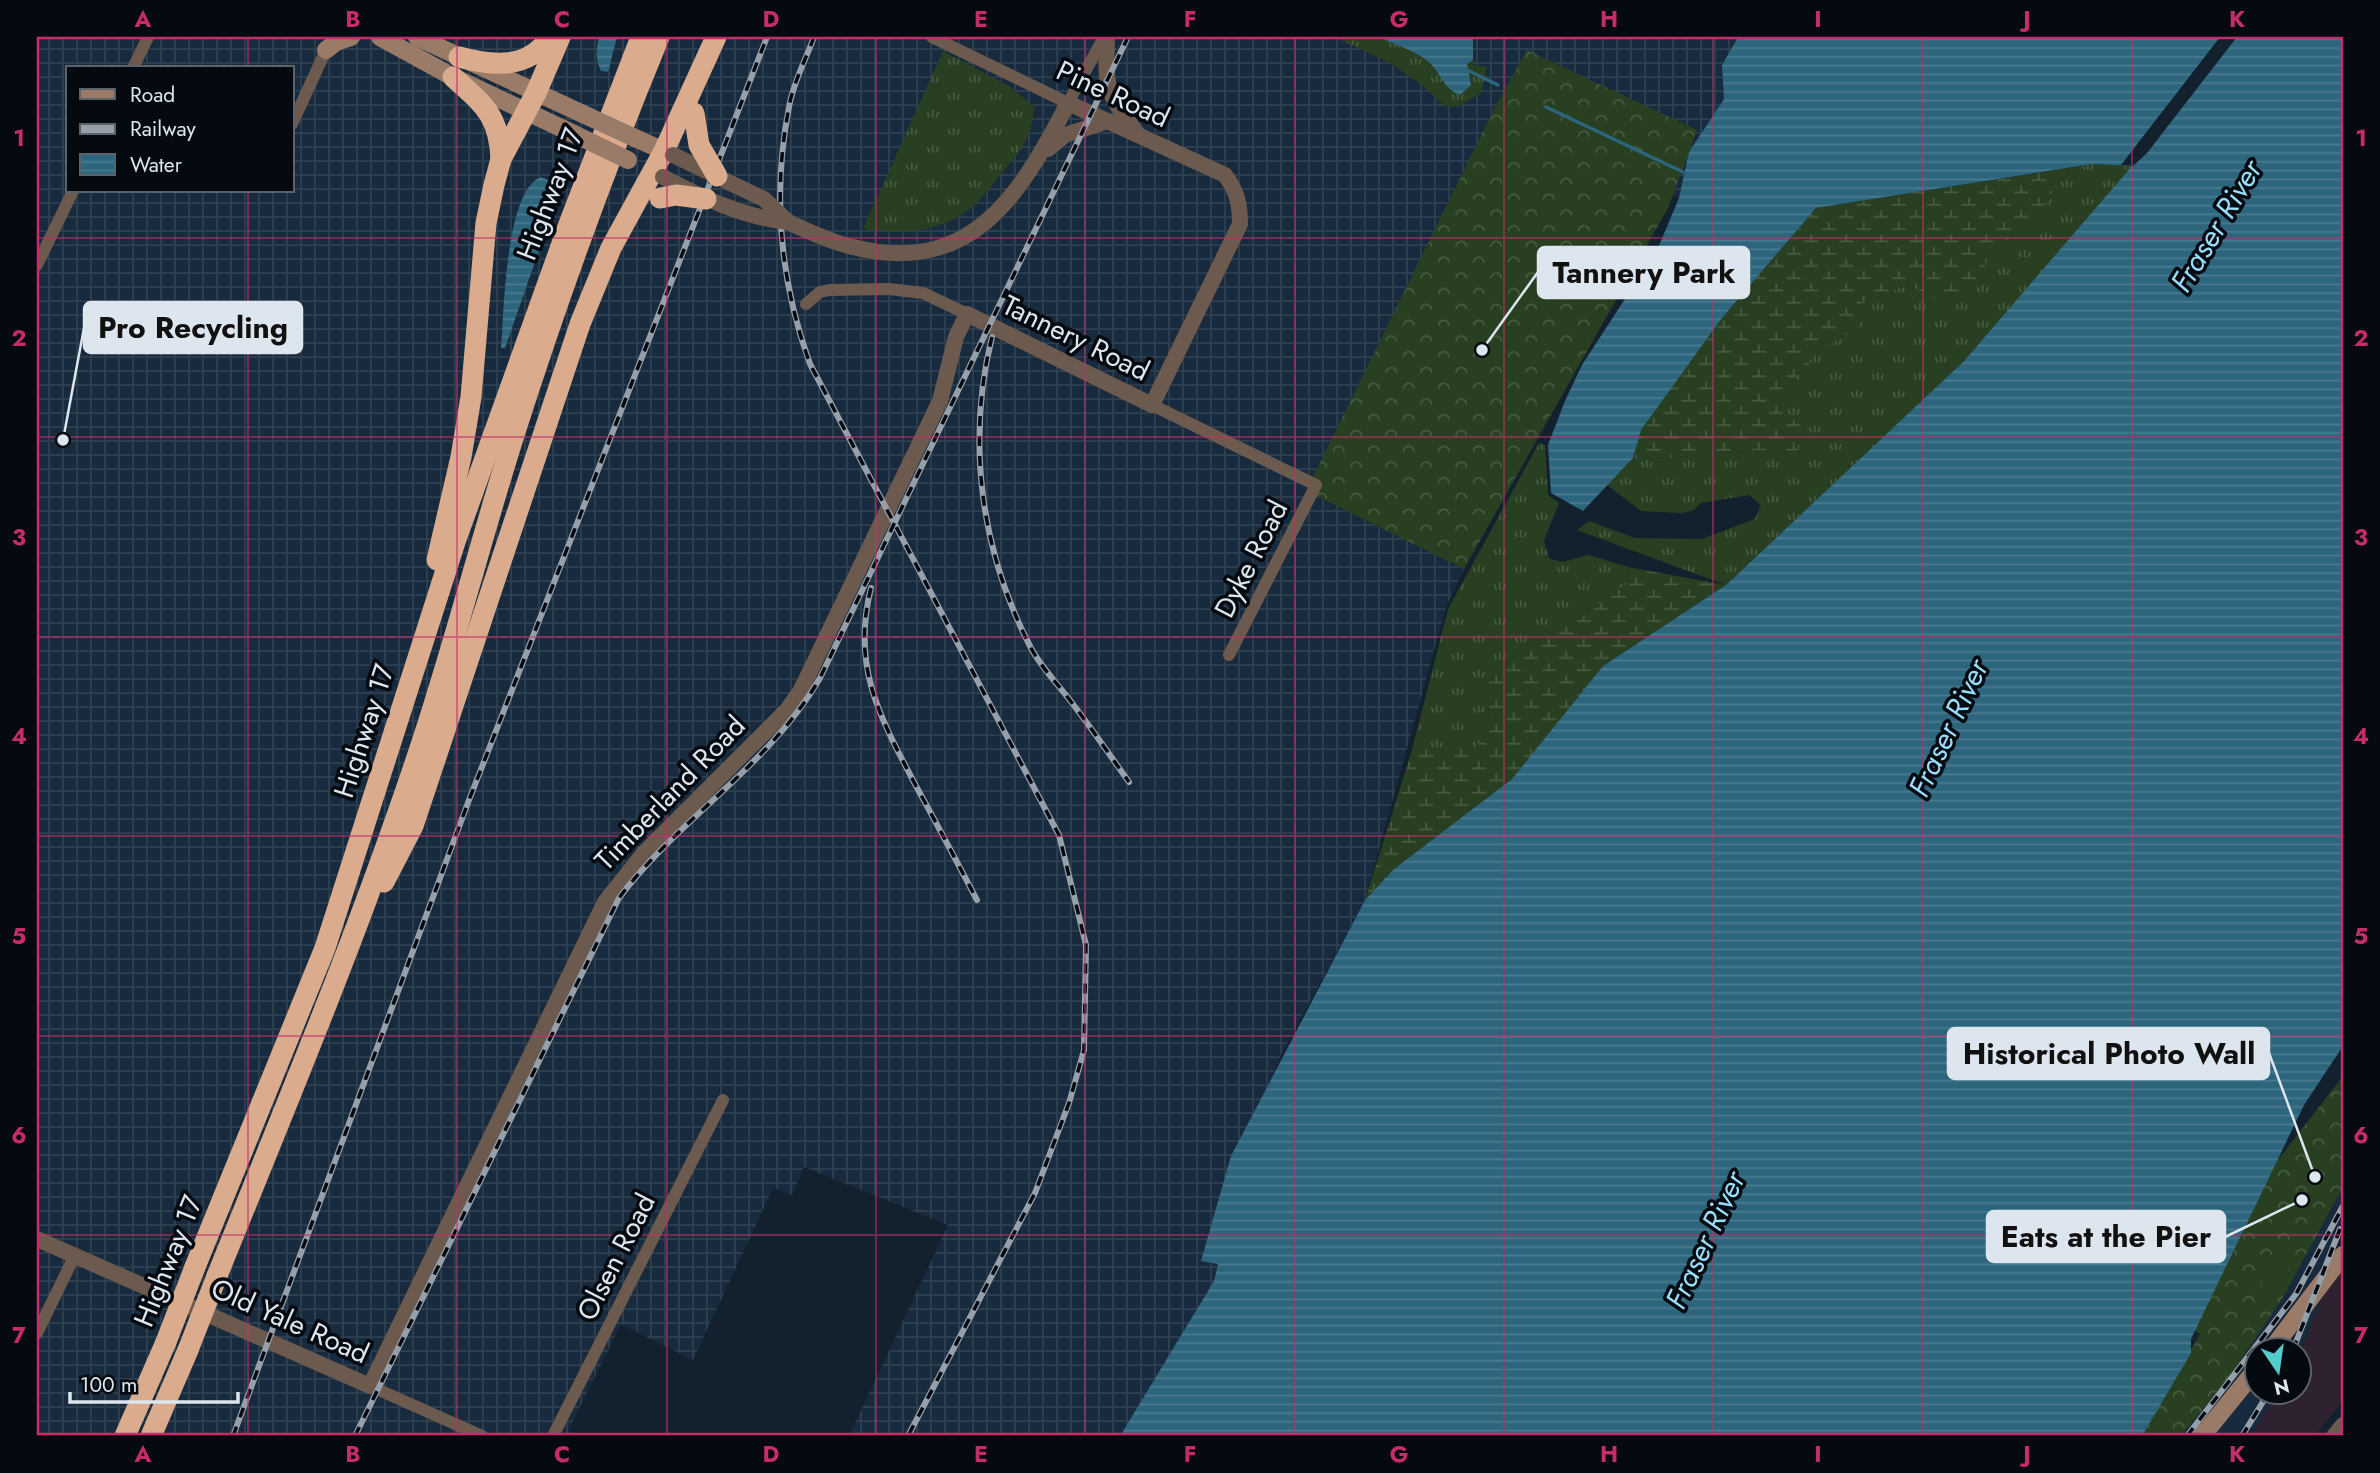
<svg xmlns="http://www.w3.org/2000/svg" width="2380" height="1473" font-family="Jost,sans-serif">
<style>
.commercial{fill:#2e2230}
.industrial{fill:url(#industrial-grid);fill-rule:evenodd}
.built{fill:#182a3d}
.grass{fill:url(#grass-tufts)}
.forest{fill:url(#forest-crowns)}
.wetland{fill:url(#wetland-marsh)}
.pitch{fill:#293f21}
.water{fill:url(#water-rules)}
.pier{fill:#13212f}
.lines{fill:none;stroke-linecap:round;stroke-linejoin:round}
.stream{stroke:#2c657c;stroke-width:3.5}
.minor{stroke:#6d5a4e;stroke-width:12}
.tertiary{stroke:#6d5a4e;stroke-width:16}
.secondary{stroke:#997b67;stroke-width:18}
.motorway{stroke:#daab8c;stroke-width:21}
.rail-casing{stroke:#96a0ab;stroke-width:6}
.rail{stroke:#050a10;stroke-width:3.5;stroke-dasharray:10;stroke-linecap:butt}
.tertiary-bridge{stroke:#6d5a4e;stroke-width:16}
.secondary-bridge{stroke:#997b67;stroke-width:18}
.motorway-bridge{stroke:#daab8c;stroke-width:21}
.grid{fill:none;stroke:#c52d6a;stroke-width:2;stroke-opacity:0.55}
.labels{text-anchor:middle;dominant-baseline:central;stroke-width:7;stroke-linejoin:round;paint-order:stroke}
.street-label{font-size:28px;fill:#dde6ef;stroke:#050a10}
.water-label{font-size:30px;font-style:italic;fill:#98ddfa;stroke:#050a10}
.leader{fill:none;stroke:#dde6ef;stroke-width:2.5}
.callout-dot{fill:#dde6ef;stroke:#050a10;stroke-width:2.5}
.callout{fill:#dde6ef;stroke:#dde6ef;stroke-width:2.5}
.callout-label{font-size:30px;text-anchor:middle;font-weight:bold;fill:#111}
.neatline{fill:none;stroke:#c52d6a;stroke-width:2.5}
.grid-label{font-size:23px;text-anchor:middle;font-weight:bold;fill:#c52d6a}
</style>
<defs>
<pattern id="industrial-grid" width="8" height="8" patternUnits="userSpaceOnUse" patternTransform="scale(1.75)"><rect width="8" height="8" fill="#182a3d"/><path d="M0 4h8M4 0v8" fill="none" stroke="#2e3f50"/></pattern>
<pattern id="grass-tufts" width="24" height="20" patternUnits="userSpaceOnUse" patternTransform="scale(1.75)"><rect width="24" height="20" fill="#293f21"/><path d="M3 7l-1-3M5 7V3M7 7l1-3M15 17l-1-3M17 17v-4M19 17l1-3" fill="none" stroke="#485b42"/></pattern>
<pattern id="forest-crowns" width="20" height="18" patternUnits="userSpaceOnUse" patternTransform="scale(1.75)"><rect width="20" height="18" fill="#293f21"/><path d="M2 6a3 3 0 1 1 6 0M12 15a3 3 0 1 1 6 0" fill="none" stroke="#485b42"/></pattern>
<pattern id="wetland-marsh" width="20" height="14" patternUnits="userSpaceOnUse" patternTransform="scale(1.75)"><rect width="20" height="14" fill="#293f21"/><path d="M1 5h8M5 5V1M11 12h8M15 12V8" fill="none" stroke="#485b42"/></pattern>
<pattern id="water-rules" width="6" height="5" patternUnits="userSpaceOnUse" patternTransform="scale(1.75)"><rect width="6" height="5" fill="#2c657c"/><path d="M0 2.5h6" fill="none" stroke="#4a7b8f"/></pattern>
</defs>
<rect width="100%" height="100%" fill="#13212f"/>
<!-- commercial -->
<path class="commercial" d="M2343,1267V1400L2315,1436H2251L2277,1393L2300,1392V1353L2321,1299Z"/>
<!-- industrial -->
<path class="industrial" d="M37,37H1738L1722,65L1724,99L1689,153L1679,198L1513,110L1306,491L1464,569L1446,607L1365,900L1281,1055L1201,1260L1218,1264L1214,1281L1120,1436H849L948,1225L804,1167L792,1195L773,1188L693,1360L621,1324L568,1431L578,1436H37ZM68,68H292V191H68Z"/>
<!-- built -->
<g class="built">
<path d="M2343,1187V1231L2334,1251L2193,1436H2181L2230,1376L2282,1299Z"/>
<path d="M2321,1299L2300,1353L2281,1350Z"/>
<path d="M2257,1380L2258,1392L2277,1393L2251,1436H2214Z"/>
</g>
<!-- grass -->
<g class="grass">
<path d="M1335,37H1473V65L1487,67L1481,93L1458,107L1444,106L1423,86L1392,64Z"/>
<path d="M943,51L1009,86L1034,106C1033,136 1022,149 1003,172C993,183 983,199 971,208C938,234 902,234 863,229Z"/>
<path d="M2092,164L2133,166L1964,361L1726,585L1577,530L1589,521L1635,538L1702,539L1755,519L1761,505L1749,495L1701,503L1694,510L1682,513L1641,511L1607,485L1633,458L1645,460L1756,450L1797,452L1782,412L1781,390L1808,368L1811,357L1859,325V305L1906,285L1944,301L1969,291L2000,241L2029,227L2069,168Z"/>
<path d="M1539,443L1545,445L1548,495L1559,503L1544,540L1549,558L1561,562L1589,555L1628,567L1627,584L1580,618L1489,672L1485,701L1491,726L1475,749L1412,750L1448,609Z"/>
</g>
<!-- forest -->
<g class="forest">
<path d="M1527,50L1697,130L1668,208L1464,569L1306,491L1497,103Z"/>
<path d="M2343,1076V1187L2282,1299L2230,1376L2181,1436H2142L2200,1334L2161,1310Z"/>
</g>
<!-- wetland -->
<g class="wetland">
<path d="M2069,168L2029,227L2000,241L1969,291L1944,301L1906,285L1859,305L1860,325L1811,357L1808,368L1781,390L1782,412L1803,427L1797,452L1756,450L1645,460L1633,458L1640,430L1722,318L1816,208Z"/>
<path d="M1628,567L1726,585L1603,666L1512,779L1394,869L1365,900L1412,750L1476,748L1491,726L1485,701L1488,672L1580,618L1627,584Z"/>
</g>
<!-- pitch -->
<path class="pitch" d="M2281,1257L2293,1263L2276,1293L2261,1285L2270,1267Z"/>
<!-- water -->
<g class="water">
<path d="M599,37H617L608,72L601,71C595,59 596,49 599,37Z"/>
<path d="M1379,37H1473V60L1467,64L1471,85L1460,95C1441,88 1441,70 1425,59C1412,50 1394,44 1379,37Z"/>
<path d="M1738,37H2343V1046L2304,1105L2191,1339V1353L2142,1436H1120L1214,1281L1218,1264L1201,1261L1231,1156L1365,900L1394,869L1512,779L1603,666L1726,585L1964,361L2132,166L2092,164L1816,208L1722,318L1641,430L1633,458L1583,511L1551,493L1548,445L1565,401L1582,365L1658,248L1679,198L1689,152L1724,99L1722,65Z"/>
<path d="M541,177L555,183L559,193L505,348H501C504,315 505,190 541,177Z"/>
</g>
<!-- pier -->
<path class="pier" d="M2220,37H2237L2147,153L2133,166L2121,165Z"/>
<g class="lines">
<!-- stream -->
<g class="stream">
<path d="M1465,69L1498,85"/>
<path d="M1546,107L1683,172"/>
</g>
<!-- minor -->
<g class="minor">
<path d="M932,37L1068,103L1104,37"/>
<path d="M133,68L148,37"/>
<path d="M292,124L326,50"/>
<path d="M37,265L73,191"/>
<path d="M806,304L820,292L829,290L889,289L923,293L967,314"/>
<path d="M1152,405L1316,485L1229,655"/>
<path d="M37,1333L75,1255"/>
<path d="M370,1386L482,1436"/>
<path d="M553,1436L723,1100"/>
</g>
<!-- tertiary -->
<g class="tertiary">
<path d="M1107,37C1106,90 1105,91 1137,133"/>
<path d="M1048,149L1065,135L1108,121"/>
<path d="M37,1239L370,1386L605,902L644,853L787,710L801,690L940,401L956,337L967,314L1152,405L1240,224C1240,204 1237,191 1225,175L1068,103C1020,196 970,279 849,246C828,241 808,231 788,222"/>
<path d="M2334,1436L2343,1425"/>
</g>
<!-- secondary -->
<g class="secondary">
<path d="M380,37L453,77L574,134"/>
<path d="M417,37L583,114"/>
<path d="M326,50L336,42L351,37"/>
<path d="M635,138L664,151"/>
<path d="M2271,1350L2343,1255"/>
<path d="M2202,1436L2258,1367"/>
</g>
<!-- motorway -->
<g class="motorway">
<path d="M459,57C492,66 528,70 550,37"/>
<path d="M453,77C484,105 499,115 501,159"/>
<path d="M437,560L461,457L471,397L486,223L494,185L501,159L536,93L560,37"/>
<path d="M384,882L413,826L580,324L611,248L664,151L716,37"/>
<path d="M195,1267L325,948L455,542L569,224L641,37"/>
<path d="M217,1276C289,1098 363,922 423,739C456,638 482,536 514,435C557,300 605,168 659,37"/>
<path d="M125,1436L166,1342"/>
<path d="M151,1436L188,1350"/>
</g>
<defs>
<g id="rail">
<path d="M814,37C806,59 793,83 789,107C772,194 780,281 810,364L1059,835L1086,945L1084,1050L1069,1103L1035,1193L908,1436"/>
<path d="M992,337C966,442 981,552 1031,648C1041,667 1056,682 1069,699C1090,726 1109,754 1129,782"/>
<path d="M871,588C851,667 880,717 916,786C937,824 957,862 977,900"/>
<path d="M2293,1350L2340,1229"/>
<path d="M233,1436L469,800L767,37"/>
<path d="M355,1436L619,898C679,818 770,765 820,678L1128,37"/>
<path d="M2187,1436L2296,1294L2343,1206"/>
<path d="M2242,1436L2269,1392"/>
</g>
</defs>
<!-- rail casing -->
<use href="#rail" class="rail-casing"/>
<!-- rail -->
<use href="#rail" class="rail"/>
<!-- tertiary-bridge -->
<g class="tertiary-bridge">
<path d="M673,155L717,176"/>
<path d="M663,177C703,198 743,217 788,222"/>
<path d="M726,181L764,199L788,222"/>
</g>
<!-- secondary-bridge -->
<g class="secondary-bridge">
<path d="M583,114L635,138"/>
<path d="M574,134L628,160"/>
</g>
<!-- motorway-bridge -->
<g class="motorway-bridge">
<path d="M694,113L699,145L717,176"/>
<path d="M660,198L676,195L706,199"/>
<path d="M166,1342L195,1267"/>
<path d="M188,1350L217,1276"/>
</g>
</g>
<!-- grid -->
<path class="grid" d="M248,37V68M457,37V1436M667,37V1436M876,37V1436M1085,37V1436M1295,37V1436M1504,37V1436M1713,37V1436M1923,37V1436M2132,37V1436M248,191V1436M37,238H2343M37,437H2343M37,637H2343M37,836H2343M37,1036H2343M37,1235H2343"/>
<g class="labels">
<!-- street labels -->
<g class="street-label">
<text transform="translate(1113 94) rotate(25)">Pine Road</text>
<text transform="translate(550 194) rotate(-69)">Highway 17</text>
<text transform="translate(1076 338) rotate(26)">Tannery Road</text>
<text transform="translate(1251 559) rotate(-63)">Dyke Road</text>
<text transform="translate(364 731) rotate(-72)">Highway 17</text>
<text transform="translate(670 793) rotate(-46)">Timberland Road</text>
<text transform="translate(616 1257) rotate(-63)">Olsen Road</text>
<text transform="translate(168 1261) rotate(-68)">Highway 17</text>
<text transform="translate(290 1321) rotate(24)">Old Yale Road</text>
</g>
<!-- water labels -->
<g class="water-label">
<text transform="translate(2216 226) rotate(-59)">Fraser River</text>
<text transform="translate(1948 728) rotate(-65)">Fraser River</text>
<text transform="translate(1705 1240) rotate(-65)">Fraser River</text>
</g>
</g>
<!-- callouts -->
<path class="leader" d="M1482 350L1538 272M63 440L84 328M2315 1177L2269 1053M2302 1200L2225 1237"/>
<g class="callout-dot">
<circle cx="1482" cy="350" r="7"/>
<circle cx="63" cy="440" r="7"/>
<circle cx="2315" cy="1177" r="7"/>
<circle cx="2302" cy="1200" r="7"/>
</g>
<g class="callout">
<rect x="1538" y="247" width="211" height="51" rx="7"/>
<rect x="84" y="302" width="218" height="51" rx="7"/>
<rect x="1948" y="1028" width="321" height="51" rx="7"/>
<rect x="1987" y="1211" width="238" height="51" rx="7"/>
</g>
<g class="callout-label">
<text x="1644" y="283">Tannery Park</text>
<text x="193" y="338">Pro Recycling</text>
<text x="2109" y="1064">Historical Photo Wall</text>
<text x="2106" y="1247">Eats at the Pier</text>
</g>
<!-- border -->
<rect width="2380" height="1473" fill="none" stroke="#050a10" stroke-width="77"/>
<!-- legend -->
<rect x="66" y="66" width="228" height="126" fill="#050a10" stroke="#5b6269" stroke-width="2"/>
<rect x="80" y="89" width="35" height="10" fill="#997b67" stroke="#5b6269" stroke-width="2"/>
<text x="130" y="102" font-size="21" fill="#dde6ef">Road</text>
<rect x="80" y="124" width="35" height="10" fill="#96a0ab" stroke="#5b6269" stroke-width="2"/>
<text x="130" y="136" font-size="21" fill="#dde6ef">Railway</text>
<rect x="80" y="154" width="35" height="21" fill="url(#water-rules)" stroke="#5b6269" stroke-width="2"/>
<text x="130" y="172" font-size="21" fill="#dde6ef">Water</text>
<!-- north arrow -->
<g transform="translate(2278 1371) rotate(167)"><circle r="33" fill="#050a10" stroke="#5b6269" stroke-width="2"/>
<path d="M0-5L12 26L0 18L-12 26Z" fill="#52cdcc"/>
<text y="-10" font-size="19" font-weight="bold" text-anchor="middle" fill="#dde6ef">N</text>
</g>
<!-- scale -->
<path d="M70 1392v10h168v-10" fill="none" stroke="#dde6ef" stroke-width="3.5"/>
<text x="80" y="1392" font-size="21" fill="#dde6ef" stroke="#050a10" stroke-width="5" paint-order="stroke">100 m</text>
<rect x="38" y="38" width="2304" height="1396" class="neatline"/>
<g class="grid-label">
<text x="143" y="27">A</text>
<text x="353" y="27">B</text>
<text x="562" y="27">C</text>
<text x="771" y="27">D</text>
<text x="981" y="27">E</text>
<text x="1190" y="27">F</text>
<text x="1399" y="27">G</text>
<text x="1609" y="27">H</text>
<text x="1818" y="27">I</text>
<text x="2027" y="27">J</text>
<text x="2237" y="27">K</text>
<text x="19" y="146">1</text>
<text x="2361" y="146">1</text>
<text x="19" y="346">2</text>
<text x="2361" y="346">2</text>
<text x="19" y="545">3</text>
<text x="2361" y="545">3</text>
<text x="19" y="744">4</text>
<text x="2361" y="744">4</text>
<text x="19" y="944">5</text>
<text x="2361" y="944">5</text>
<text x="19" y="1143">6</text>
<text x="2361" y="1143">6</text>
<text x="19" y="1343">7</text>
<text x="2361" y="1343">7</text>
<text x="143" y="1462">A</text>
<text x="353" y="1462">B</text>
<text x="562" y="1462">C</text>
<text x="771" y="1462">D</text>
<text x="981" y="1462">E</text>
<text x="1190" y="1462">F</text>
<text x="1399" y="1462">G</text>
<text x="1609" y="1462">H</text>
<text x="1818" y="1462">I</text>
<text x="2027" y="1462">J</text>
<text x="2237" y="1462">K</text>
</g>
</svg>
